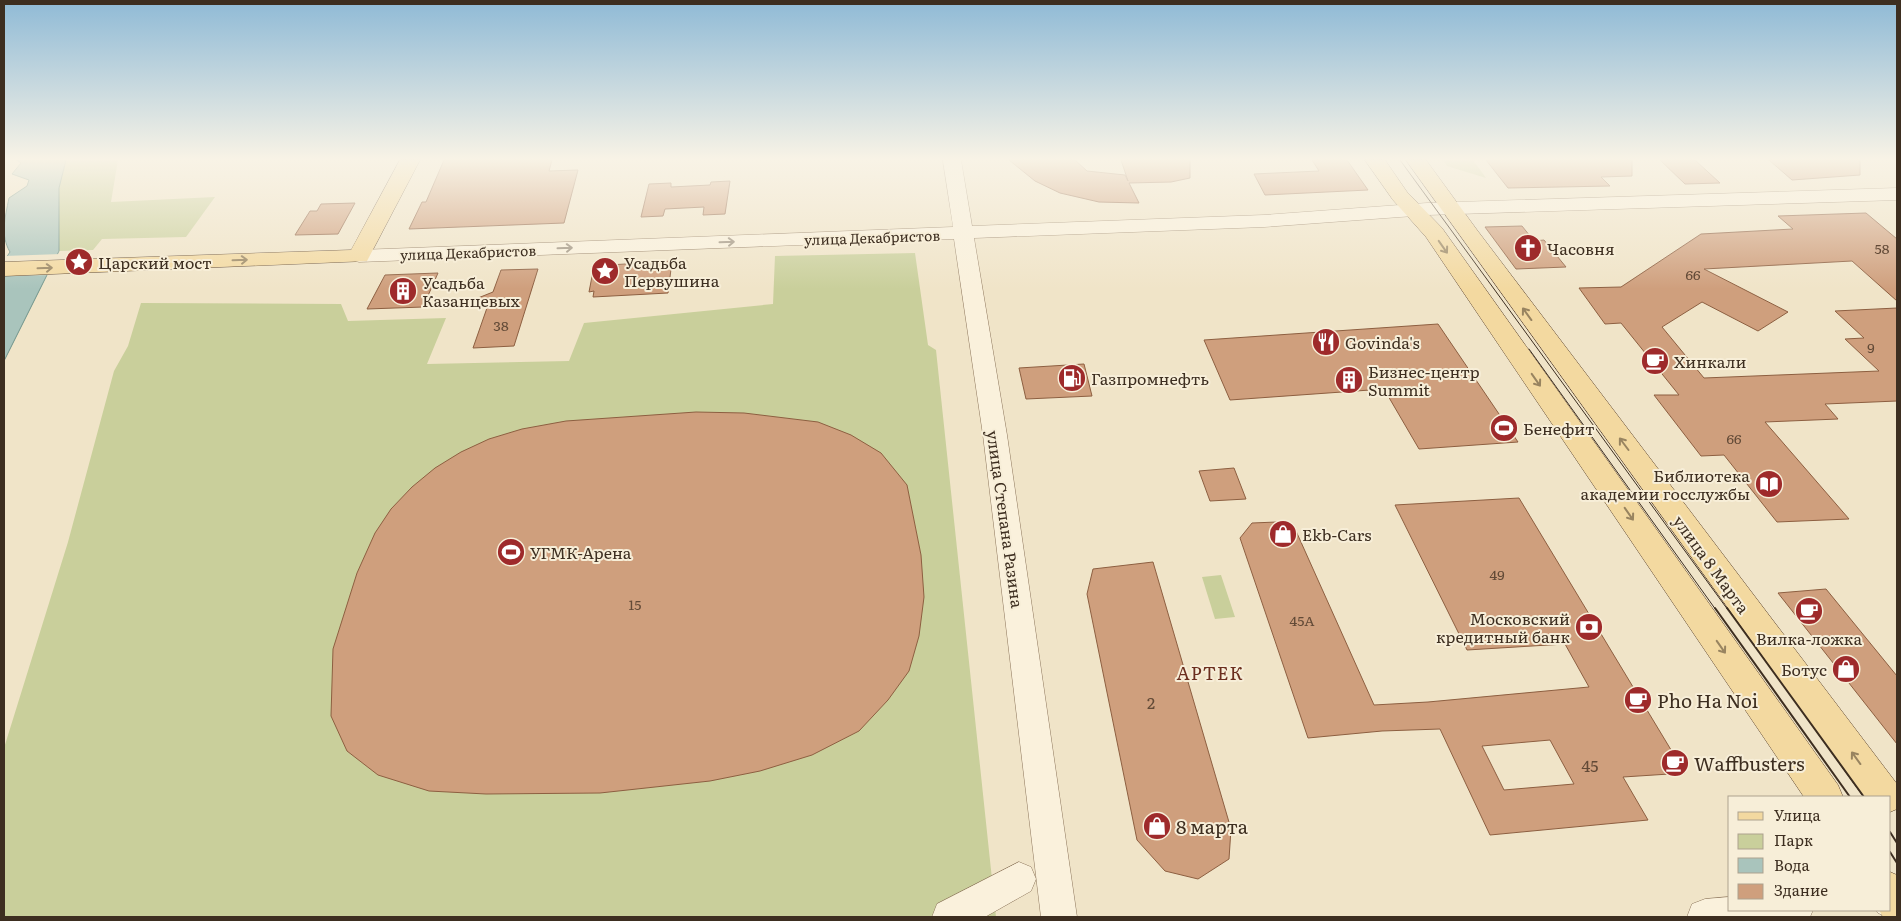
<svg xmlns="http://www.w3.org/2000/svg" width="1901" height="921" font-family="Literata,serif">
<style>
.green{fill:#c9cf9b}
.water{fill:#a9c4bc;stroke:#6f938a}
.pier{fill:#f0e4c8}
.building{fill:#cf9f7d;stroke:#8d5f41;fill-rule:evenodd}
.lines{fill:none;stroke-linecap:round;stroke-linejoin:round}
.minor-casing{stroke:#8d765c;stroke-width:1}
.major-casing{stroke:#5b4430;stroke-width:1}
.minor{fill:#faf1dc;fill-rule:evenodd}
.major{fill:#f3d9a0;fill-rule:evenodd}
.tram-far1{stroke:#3d2e20;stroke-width:1}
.tram{stroke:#3d2e20;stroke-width:2}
.oneway{stroke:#9c907e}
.oneway2{stroke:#988460}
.labels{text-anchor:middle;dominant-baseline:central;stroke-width:4;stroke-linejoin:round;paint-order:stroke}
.far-street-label{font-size:14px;fill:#3d2e20;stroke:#f7eed8}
.number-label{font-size:14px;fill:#624a37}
.poi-label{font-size:16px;fill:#3d2e20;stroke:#f7eed8;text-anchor:start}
.street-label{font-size:16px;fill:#3d2e20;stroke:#f7eed8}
.near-number-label{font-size:16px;fill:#624a37}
.neighbourhood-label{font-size:18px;letter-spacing:1px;fill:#6b2e1e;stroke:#f7eed8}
.near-poi-label{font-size:19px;fill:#3d2e20;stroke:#f7eed8;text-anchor:start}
</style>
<rect width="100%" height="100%" fill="#f0e4c8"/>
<!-- green -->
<g class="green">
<path d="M66,160H118L111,202L215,197L186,237L102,239L93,250L59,251V188Z"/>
<path d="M1443,160H1473L1486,178L1447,166Z"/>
<path d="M915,253L928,345L936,350L996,917H4V748L68,542L114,371L128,346L141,303L341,304L348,321L446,318L427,364L569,361L584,323L773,304L775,256Z"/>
<path d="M1221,575L1235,617L1215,619L1202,577Z"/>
</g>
<!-- water -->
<path class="water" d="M17,160H66L59,188V251L4,361V261L10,252C0,235 5,218 9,198L27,186L29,180L12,174L21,163Z"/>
<!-- pier -->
<path class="pier" d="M61,254L50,275L4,276V256Z"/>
<!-- building -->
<g class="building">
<path d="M444,160H552L549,171L578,170L564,223L409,229L422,202H426Z"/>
<path d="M1009,160H1075L1087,171L1125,175L1128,181L1121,160H1190V178L1171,182L1129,183L1139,203L1099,202L1060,193L1035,181Z"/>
<path d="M1312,160H1347L1368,190L1265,195L1254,174L1319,171Z"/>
<path d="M1486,160H1632V176L1601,177L1610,186L1508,188Z"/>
<path d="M1660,160H1695L1720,183L1685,184Z"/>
<path d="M1769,160H1860V175L1792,180Z"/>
<path d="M730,181L725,214L703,215L704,207L665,209L663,216L641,217L649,184L671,183V187L710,185L711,182Z"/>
<path d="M355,203L338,234L295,235L310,211H317L321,204Z"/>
<path d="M1866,213L1897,239V301L1852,261L1704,269L1788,312L1758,331L1702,302L1662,327L1704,378L1879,371L1845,339L1864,338L1835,311L1897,308V401L1825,404L1838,419L1765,422L1849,519L1777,522L1724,455L1701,456L1654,395H1679L1621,323L1605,324L1579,288L1621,287L1701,234L1793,229L1778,216Z"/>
<path d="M1522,226L1534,241L1544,240L1566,267L1516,269L1485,227Z"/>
<path d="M672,261L668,293L593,297L594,291L589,292L594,266Z"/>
<path d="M538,269L514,346L473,348L488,305L473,300L493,292L501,270Z"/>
<path d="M438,273L423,307L367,309L385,275Z"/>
<path d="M1438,324L1518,442L1419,449L1384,389L1230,400L1204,340Z"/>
<path d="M1084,364L1092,396L1026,399L1019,368Z"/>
<path d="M696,412L744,413L818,422L851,435L881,453L907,485L921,555L924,597L919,636L909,671L888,700L859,731L812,755L760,771L710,781L600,793L486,794L429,791L378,775L347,751L331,716L333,649L357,573L375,533L391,509L412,487L435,468L461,452L489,439L522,429L566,421Z"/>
<path d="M1234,468L1246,499L1210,501L1199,471Z"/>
<path d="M1519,498L1685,773L1623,777L1648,820L1490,835L1440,729L1382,731L1308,738L1240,538L1252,523L1277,522L1296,531L1374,705L1428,702L1589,687L1565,644L1467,650L1395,505ZM1550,740L1574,784L1504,790L1482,746Z"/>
<path d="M1153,562L1231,829L1229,859L1198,879L1165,871L1137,840L1087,594L1093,569Z"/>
<path d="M1826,589L1897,676V744L1778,593Z"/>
</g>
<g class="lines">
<defs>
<g id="minor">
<path d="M943,160H961L972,226L1264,215L1427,203L1897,188V200L1427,215L1264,227L974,238L1007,435L1077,917H1041L983,435L954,239L359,262L352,260L349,256L352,252L359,250L953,227Z"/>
<path d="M1019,862L1031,867L1036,879L1031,891L985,917H932L937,904Z"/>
<path d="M1897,883V917H1887L1878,913L1876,910H1890V884Z"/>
<path d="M1730,897V910H1813L1810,917H1687L1692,904L1705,899Z"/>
</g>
<g id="major">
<path d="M400,160H420L367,261L4,276V262L351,250Z"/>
<path d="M1365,160H1385L1407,192L1442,228L1838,785L1843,797H1804L1426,237L1393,200Z"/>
<path d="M1406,160H1426L1477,230L1897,784V809L1890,812V797H1864Z"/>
<path d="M1890,872L1897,875V917H1883L1879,910H1890Z"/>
</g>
</defs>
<!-- minor casing -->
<use href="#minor" class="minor-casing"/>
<!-- major casing -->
<use href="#major" class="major-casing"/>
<!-- minor -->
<use href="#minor" class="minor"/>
<!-- major -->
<use href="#major" class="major"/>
<!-- tram-far1 -->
<g class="tram-far1">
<path d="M1400,160L1728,610"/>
<path d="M1529,349L1716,610"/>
</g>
<!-- tram -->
<g class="tram">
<path d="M1715,608L1850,797"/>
<path d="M1727,608L1864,797"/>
<path d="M1890,832L1897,843"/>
<path d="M1890,852L1897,863"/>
</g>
</g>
<!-- one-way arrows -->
<defs><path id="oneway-shaft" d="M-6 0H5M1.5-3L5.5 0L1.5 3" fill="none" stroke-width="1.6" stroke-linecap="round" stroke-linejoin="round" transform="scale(1.25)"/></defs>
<g class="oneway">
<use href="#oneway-shaft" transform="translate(727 242) rotate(-2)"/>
<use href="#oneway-shaft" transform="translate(565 248) rotate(-2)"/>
</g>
<g class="oneway2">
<use href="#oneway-shaft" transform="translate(1443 247) rotate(55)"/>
<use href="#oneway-shaft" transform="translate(240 260) rotate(-2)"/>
<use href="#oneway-shaft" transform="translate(45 268) rotate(-2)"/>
<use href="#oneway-shaft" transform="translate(1527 314) rotate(-126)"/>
<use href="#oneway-shaft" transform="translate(1536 380) rotate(55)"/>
<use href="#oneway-shaft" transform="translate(1624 444) rotate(-127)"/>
<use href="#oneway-shaft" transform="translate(1629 514) rotate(55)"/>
<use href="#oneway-shaft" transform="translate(1721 647) rotate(55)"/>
<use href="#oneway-shaft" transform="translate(1856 758) rotate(-126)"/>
</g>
<!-- sky -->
<linearGradient id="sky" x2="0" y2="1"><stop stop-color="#8fbad6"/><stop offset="0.55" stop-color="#f8f3e6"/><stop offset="1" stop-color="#f8f3e6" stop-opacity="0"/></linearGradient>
<rect width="1901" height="289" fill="url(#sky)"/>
<!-- icons -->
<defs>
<symbol id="church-disc" viewBox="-11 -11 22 22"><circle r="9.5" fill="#9e2a2b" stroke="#f7eed8"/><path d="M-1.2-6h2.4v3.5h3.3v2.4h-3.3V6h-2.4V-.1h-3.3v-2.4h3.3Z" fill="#fff"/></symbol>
<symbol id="sight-disc" viewBox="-11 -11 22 22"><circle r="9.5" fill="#9e2a2b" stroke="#f7eed8"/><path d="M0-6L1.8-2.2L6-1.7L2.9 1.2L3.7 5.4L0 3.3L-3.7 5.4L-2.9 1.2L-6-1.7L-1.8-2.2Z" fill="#fff"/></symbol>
<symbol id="building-disc" viewBox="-11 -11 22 22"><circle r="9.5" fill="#9e2a2b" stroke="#f7eed8"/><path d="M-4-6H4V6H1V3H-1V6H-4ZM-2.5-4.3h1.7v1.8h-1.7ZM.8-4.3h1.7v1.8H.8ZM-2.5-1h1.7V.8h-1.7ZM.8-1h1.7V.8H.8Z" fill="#fff"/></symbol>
<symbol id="restaurant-disc" viewBox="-11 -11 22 22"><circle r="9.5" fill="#9e2a2b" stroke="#f7eed8"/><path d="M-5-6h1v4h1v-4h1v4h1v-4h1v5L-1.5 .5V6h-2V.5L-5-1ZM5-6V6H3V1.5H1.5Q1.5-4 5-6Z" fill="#fff"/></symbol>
<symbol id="cafe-disc" viewBox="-11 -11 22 22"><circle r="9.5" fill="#9e2a2b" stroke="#f7eed8"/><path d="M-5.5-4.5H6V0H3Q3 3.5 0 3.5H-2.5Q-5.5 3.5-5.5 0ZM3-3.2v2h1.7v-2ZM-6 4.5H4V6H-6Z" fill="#fff"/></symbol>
<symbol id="fuel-disc" viewBox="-11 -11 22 22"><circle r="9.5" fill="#9e2a2b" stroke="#f7eed8"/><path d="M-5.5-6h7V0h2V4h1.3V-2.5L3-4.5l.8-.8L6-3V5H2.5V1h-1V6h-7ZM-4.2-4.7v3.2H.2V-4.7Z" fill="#fff"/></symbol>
<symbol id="stadium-disc" viewBox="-11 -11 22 22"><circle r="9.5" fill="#9e2a2b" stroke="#f7eed8"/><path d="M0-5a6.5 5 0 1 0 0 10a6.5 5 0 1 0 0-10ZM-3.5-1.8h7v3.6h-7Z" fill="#fff"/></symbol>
<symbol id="library-disc" viewBox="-11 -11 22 22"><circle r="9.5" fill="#9e2a2b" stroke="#f7eed8"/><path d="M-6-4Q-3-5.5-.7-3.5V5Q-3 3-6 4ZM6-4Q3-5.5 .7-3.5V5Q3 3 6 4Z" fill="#fff"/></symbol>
<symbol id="shop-disc" viewBox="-11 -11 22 22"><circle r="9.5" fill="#9e2a2b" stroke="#f7eed8"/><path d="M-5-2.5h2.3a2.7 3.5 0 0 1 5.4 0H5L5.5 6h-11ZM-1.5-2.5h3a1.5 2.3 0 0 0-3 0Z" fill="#fff"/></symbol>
<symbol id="bank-disc" viewBox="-11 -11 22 22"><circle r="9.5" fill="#9e2a2b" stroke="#f7eed8"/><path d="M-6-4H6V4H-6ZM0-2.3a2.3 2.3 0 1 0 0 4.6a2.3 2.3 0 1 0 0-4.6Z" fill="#fff"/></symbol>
</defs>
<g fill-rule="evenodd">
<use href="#church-disc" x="1512" y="232" width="32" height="32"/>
<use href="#sight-disc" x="63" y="246" width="32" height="32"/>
<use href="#sight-disc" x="589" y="255" width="32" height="32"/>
<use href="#building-disc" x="387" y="275" width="32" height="32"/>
<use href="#restaurant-disc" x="1310" y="326" width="32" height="32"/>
<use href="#cafe-disc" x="1639" y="345" width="32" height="32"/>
<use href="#fuel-disc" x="1056" y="362" width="32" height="32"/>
<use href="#building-disc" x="1333" y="364" width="32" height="32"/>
<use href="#stadium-disc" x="1488" y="412" width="32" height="32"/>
<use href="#library-disc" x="1753" y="468" width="32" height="32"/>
<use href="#shop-disc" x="1267" y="518" width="32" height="32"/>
<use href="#stadium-disc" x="495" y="536" width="32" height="32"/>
<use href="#cafe-disc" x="1793" y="595" width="32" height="32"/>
<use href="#bank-disc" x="1573" y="611" width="32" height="32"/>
<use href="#shop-disc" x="1830" y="653" width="32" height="32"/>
<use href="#cafe-disc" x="1622" y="684" width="32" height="32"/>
<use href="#cafe-disc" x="1659" y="747" width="32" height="32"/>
<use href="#shop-disc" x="1141" y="810" width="32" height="32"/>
</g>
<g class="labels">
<!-- far-street labels -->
<g class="far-street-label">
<text transform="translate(872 237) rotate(-2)">улица Декабристов</text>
<text transform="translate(468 252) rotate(-2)">улица Декабристов</text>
</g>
<!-- number labels -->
<g class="number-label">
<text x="1882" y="248">58</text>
<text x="1693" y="274">66</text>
<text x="501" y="325">38</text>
<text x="1871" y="347">9</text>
<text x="1734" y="438">66</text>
<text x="1497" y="574">49</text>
<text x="635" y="604">15</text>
<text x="1302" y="620">45А</text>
</g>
<!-- poi labels -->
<g class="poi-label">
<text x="1547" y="248">Часовня</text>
<text x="98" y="262">Царский мост</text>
<text x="624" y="262">Усадьба<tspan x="624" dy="18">Первушина</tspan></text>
<text x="422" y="282">Усадьба<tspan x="422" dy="18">Казанцевых</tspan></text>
<text x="1345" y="342">Govinda's</text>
<text x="1674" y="361">Хинкали</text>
<text x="1368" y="371">Бизнес-центр<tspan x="1368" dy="18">Summit</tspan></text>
<text x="1091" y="378">Газпромнефть</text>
<text x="1523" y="428">Бенефит</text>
<text x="1750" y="475" text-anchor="end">Библиотека<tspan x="1750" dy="18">академии госслужбы</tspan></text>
<text x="1302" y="534">Ekb-Cars</text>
<text x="530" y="552">УГМК-Арена</text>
<text x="1570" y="618" text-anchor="end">Московский<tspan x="1570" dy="18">кредитный банк</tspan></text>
<text x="1809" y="638" text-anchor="middle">Вилка-ложка</text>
<text x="1827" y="669" text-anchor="end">Ботус</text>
</g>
<!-- street labels -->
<g class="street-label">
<text transform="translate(1006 519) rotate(82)">улица Степана Разина</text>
<text transform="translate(1712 564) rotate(54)">улица 8 Марта</text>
</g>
<!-- near-number labels -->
<g class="near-number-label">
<text x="1151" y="702">2</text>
<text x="1590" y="765">45</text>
</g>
<!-- neighbourhood labels -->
<g class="neighbourhood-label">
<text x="1210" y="672">АРТЕК</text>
</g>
<!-- near-poi labels -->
<g class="near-poi-label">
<text x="1657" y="700">Pho Ha Noi</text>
<text x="1694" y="763">Waffbusters</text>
<text x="1176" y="826">8 марта</text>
</g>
</g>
<!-- border -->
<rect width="1901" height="921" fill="none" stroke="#3d2e20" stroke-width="10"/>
<!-- legend -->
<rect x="1728" y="796" width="162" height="115" fill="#f7eed8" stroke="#ada18e"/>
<rect x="1738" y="812" width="25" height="8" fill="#f3d9a0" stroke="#ada18e"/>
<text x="1774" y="821" font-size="15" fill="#3d2e20">Улица</text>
<rect x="1738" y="834" width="25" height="15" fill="#c9cf9b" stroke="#ada18e"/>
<text x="1774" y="846" font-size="15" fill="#3d2e20">Парк</text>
<rect x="1738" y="858" width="25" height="15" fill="#a9c4bc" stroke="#ada18e"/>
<text x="1774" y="871" font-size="15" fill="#3d2e20">Вода</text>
<rect x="1738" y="884" width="25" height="15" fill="#cf9f7d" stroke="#ada18e"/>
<text x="1774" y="896" font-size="15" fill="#3d2e20">Здание</text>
</svg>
